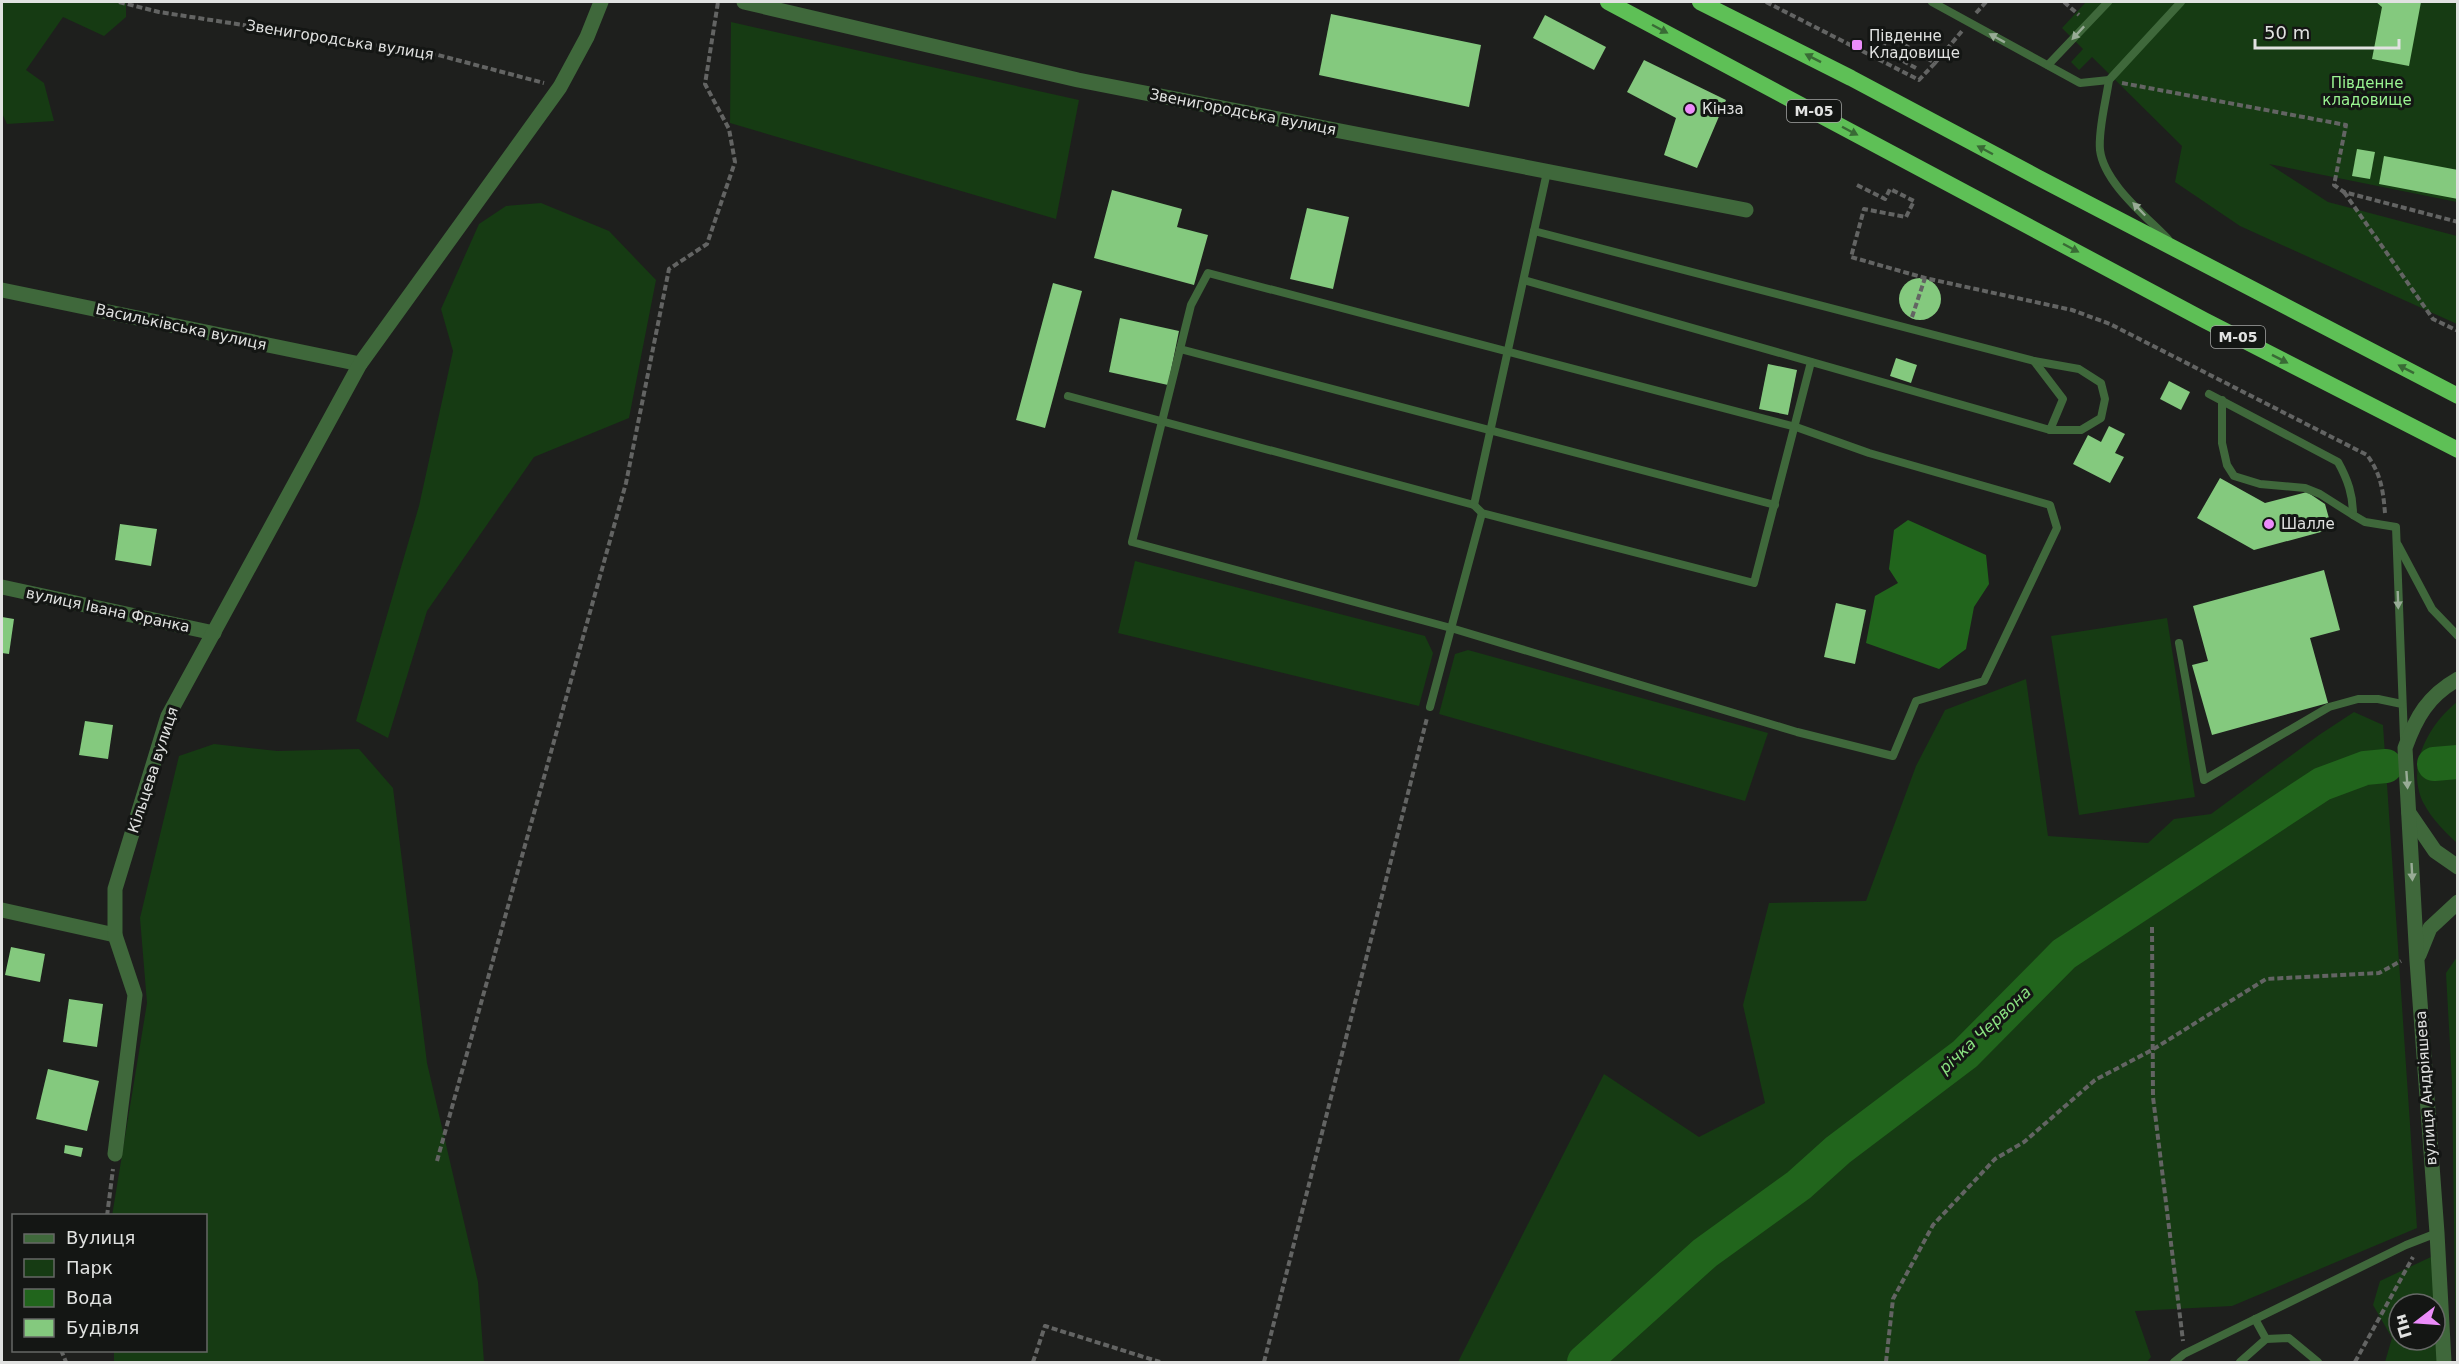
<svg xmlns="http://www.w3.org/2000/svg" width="2459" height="1364" font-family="'DejaVu Sans',sans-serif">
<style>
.green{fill:#163b13;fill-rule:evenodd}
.water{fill:#21651c}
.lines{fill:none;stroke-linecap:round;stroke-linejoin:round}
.river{stroke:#21651c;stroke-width:34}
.building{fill:#84c97e}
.path{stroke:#636463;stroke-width:4;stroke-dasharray:6 3;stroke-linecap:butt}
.service{stroke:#3f683b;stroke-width:8}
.minor{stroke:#3f683b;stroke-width:15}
.tertiary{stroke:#3f683b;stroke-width:15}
.trunk{stroke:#5ec056;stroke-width:16}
.oneway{fill:#396b35}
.oneway2{fill:#98ab96}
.poi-dot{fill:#ec8cfa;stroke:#141614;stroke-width:2}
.labels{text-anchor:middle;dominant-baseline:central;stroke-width:6;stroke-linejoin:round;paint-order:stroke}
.shield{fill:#141614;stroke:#a4a5a4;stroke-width:1.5}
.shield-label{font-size:14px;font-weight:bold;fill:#e1e2e1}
.poi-label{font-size:15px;fill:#e1e2e1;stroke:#141614;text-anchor:start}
.street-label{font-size:15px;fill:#e1e2e1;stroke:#141614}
.park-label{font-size:15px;fill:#9af492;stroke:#141614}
.water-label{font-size:16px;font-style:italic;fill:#8ae281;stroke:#141614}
</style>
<rect width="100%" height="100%" fill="#1e1f1d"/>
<!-- green -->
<g class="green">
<path d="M2,2H126V17L104,36L63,17L26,70L44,83L54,121L7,124L2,113Z"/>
<path d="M2086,2H2457V202L2269,164L2328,202L2457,236V324L2240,226L2175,182L2182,146L2092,57L2079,70L2071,62L2083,49L2062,28Z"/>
<path d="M731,22L1079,100L1056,219L730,123Z"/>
<path d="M541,203L609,231L656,280L629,418L534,457L427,611L388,738L356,721L419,506L453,351L441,309L479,224L506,206Z"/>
<path d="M1135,561L1425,636L1433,653L1419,706L1118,633Z"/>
<path d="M2167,618L2195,797L2079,815L2051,636Z"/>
<path d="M1468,650L1768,733L1745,801L1439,714L1455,654Z"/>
<path d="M2026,679L2048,836L2148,843L2174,819L2211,814L2319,735L2354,712L2383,725L2417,1228L2232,1306L2135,1311L2151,1357L2147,1362H1458L1604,1074L1699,1137L1765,1103L1743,1005L1769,903L1866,901L1916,766L1945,710Z"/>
<path d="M2457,702V748L2429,756L2433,779H2457V843C2445,832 2432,819 2424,804C2405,768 2428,725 2457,702Z"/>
<path d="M214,744L277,751L359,749L393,788L427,1063L478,1282L484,1362H114V1351L206,1350V1216H112L147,1003L140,918L179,756Z"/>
<path d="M2457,957L2458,1362H2456L2452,1082L2446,973Z"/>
<path d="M2433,1256L2438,1362H2385L2392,1338L2373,1305L2380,1281ZM2399,1304H2435V1340H2399Z"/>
</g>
<!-- water -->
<path class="water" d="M1908,520L1986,555L1989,584L1974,607L1966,649L1939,669L1866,643L1875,596L1898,583L1889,569L1894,530Z"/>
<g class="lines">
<!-- river -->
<g class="river">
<path d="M2434,764L2458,762"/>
<path d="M1584,1362L1705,1253L1799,1185L1838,1150L1965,1054L2064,954L2322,784L2365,768L2386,766"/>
</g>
</g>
<!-- building -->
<g class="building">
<path d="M2376,2H2421L2409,66L2372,59L2382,7Z"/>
<path d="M1331,14L1481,45L1469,107L1319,75Z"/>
<path d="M1545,15L1606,47L1594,70L1533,38Z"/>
<path d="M1644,60L1726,100L1697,168L1664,155L1676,118L1627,92Z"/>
<path d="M2357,149L2375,152L2370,179L2352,176Z"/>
<path d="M2384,156L2458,170V199L2379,184Z"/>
<path d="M1112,190L1182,209L1177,227L1208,235L1194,285L1094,258Z"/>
<path d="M1307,208L1349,217L1333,289L1290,279Z"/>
<circle cx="1920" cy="299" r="21"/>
<path d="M1053,283L1082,291L1045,428L1016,420Z"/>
<path d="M1120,318L1179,331L1168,385L1109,372Z"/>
<path d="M1896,358L1917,365L1911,383L1890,376Z"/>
<path d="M1768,364L1797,370L1788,415L1759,409Z"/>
<path d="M2169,381L2190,392L2181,410L2160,399Z"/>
<path d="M2109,426L2125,434L2115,453L2124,457L2110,483L2073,464L2088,435L2101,442Z"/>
<path d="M2220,478L2265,503L2307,492L2325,504L2332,529L2254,550L2197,518Z"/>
<path d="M120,524L157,529L151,566L115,560Z"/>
<path d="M2324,570L2340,630L2310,638L2328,703L2212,735L2192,665L2208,661L2193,606Z"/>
<path d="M1836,603L1866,610L1855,664L1824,657Z"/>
<path d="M2,617L14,619L9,654L2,653Z"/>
<path d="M85,721L113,725L108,759L79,755Z"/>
<path d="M11,947L45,954L40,982L5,975Z"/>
<path d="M69,999L103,1004L97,1047L63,1042Z"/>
<path d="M48,1069L99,1081L87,1131L36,1119Z"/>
<path d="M65,1145L83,1148L81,1157L64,1153Z"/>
</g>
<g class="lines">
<!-- path -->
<g class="path">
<path d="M119,2L159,12L438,55L544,83"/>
<path d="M1766,2L1919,80L1935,63"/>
<path d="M2064,2L2079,15"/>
<path d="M1976,13L1986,2"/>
<path d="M1916,68L1881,49L1889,36L1935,63L1962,31"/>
<path d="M2122,83L2346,125L2334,185L2344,192L2458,222"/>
<path d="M1857,185L1885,199L1890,189L1914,201L1906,217L1864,209L1851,257L1925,278L2072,310L2110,324L2367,455C2381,474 2383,490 2385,513"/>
<path d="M2344,192L2433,319L2458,331"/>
<path d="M1912,317L1925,278"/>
<path d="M2152,927L2153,1097L2183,1341"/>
<path d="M437,1161L626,483L669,269L707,244L735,162L729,129L705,84L718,2"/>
<path d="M107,1216L113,1169"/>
<path d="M61,1350L66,1362"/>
<path d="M1033,1362L1045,1326L1160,1362"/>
<path d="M1264,1362L1427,718"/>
<path d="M1886,1362L1893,1299L1933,1225L1995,1159L2024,1142L2095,1080L2152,1050L2266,979L2379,973L2401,961"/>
<path d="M2355,1362L2413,1257"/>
</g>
<!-- service -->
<g class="service">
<path d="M1932,2L2080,83L2109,80L2181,2"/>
<path d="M2048,65L2108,2"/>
<path d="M2109,80C2106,101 2098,130 2100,150C2104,183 2146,216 2168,239"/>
<path d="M1208,273L1796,427L1869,453L2050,505L2057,528L1984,681L1916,701L1893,756L1797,732L1451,628L1132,542L1191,305Z"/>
<path d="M1524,280L2050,430L2063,399L2034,361L1534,231"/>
<path d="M1180,349L1775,505"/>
<path d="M2034,361L2079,369L2101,383L2105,399L2101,418L2081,430H2050"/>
<path d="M2209,394L2338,462C2348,480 2353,495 2353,515L2365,522L2396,527L2404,738"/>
<path d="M1068,396L1474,505L1482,513L1754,583L1811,362"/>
<path d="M2222,400V443L2227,465L2234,476L2260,484L2305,488L2320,494L2353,515"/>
<path d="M1474,505L1547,172"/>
<path d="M2398,545L2432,609L2458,636"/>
<path d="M2179,643L2204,780L2329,707L2358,699H2378L2402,704"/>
<path d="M1430,707L1482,513"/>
<path d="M2266,1339L2289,1338L2318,1362"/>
<path d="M2174,1362L2184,1354L2406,1245L2437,1233"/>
<path d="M2240,1362L2266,1339L2255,1319"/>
</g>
<!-- minor -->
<g class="minor">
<path d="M2,290L360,364"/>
<path d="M2,587L214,633"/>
<path d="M2,910L115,935"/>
<path d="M115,1154L135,995L115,935V889L168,716L360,364L560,87L587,37L601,2"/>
</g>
<!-- tertiary -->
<g class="tertiary">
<path d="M744,2L1078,80L1746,210"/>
<path d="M2409,813L2435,851L2458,867"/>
<path d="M2419,955L2430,928L2458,902"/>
<path d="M2444,1362L2437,1233L2417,961L2405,748C2416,717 2428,696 2458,679"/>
</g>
<!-- trunk -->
<g class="trunk">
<path d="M1608,2L2204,320L2458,450"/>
<path d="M1700,2L1851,78L2037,177L2458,396"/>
</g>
</g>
<!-- one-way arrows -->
<defs><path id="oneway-solid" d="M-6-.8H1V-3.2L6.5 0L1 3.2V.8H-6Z" transform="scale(1.5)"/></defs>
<g class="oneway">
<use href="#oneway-solid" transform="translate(1660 29) rotate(28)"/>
<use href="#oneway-solid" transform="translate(1813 58) rotate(-153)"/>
<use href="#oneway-solid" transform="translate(1850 131) rotate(28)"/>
<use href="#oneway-solid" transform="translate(1985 150) rotate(-152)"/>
<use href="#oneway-solid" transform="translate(2071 248) rotate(28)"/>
<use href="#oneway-solid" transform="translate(2280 359) rotate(27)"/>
<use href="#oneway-solid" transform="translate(2406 369) rotate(-153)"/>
</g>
<g class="oneway2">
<use href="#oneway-solid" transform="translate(2078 33) rotate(133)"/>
<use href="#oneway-solid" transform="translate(1997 38) rotate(-151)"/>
<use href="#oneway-solid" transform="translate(2139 209) rotate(-134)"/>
<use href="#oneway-solid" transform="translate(2398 600) rotate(88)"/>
<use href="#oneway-solid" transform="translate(2407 780) rotate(86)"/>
<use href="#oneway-solid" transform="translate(2412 872) rotate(87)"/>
</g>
<!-- markers -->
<g class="poi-dot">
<rect x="1851" y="39" width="12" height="12" rx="3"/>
<circle cx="1690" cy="109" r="6"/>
<circle cx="2269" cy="524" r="6"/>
</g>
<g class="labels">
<!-- shield labels -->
<g class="shield">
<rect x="1787" y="100" width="54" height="22" rx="4.5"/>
<rect x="2211" y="326" width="54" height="22" rx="4.5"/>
</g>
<g class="shield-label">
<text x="1814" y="111">М-05</text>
<text x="2238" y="337">М-05</text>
</g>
<!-- poi labels -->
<g class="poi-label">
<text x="1869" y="36">Південне<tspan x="1869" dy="17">Кладовище</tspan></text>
<text x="1702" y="109">Кінза</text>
<text x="2281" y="524">Шалле</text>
</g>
<!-- street labels -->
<g class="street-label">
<text transform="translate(340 40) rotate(9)">Звенигородська вулиця</text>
<text transform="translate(1243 112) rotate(11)">Звенигородська вулиця</text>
<text transform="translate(181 327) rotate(12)">Васильківська вулиця</text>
<text transform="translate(108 610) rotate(12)">вулиця Івана Франка</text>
<text transform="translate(153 770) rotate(-72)">Кільцева вулиця</text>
<text transform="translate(2426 1088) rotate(-94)">вулиця Андріяшева</text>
</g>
<!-- park labels -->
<g class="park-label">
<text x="2367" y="83">Південне<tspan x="2367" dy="17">кладовище</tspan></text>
</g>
<!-- water labels -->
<g class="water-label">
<text transform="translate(1985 1030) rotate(-43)">річка Червона</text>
</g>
</g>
<!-- border -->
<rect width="2459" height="1364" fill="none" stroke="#e1e2e1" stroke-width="6"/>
<!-- legend -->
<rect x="12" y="1214" width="195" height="138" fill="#141614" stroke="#666866" stroke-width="1.5"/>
<rect x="24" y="1234" width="30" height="9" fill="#3f683b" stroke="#666866" stroke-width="1.5"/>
<text x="66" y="1244" font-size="18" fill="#e1e2e1">Вулиця</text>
<rect x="24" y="1259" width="30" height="18" fill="#163b13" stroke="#666866" stroke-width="1.5"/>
<text x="66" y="1274" font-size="18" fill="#e1e2e1">Парк</text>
<rect x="24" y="1289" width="30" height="18" fill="#21651c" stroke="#666866" stroke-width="1.5"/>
<text x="66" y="1304" font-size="18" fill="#e1e2e1">Вода</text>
<rect x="24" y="1319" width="30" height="18" fill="#84c97e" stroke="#666866" stroke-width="1.5"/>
<text x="66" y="1334" font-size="18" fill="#e1e2e1">Будівля</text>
<!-- north arrow -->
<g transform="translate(2417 1322) rotate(253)"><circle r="28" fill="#141614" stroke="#666866" stroke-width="1.5"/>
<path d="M0-4.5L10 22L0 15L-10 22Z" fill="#ec8cfa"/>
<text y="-9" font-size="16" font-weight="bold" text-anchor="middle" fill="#e1e2e1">Пн</text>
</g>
<!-- scale -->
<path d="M2255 39v9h144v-9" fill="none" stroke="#e1e2e1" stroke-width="3"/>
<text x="2264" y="39" font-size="18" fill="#e1e2e1" stroke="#141614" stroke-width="4.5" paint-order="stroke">50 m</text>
</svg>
